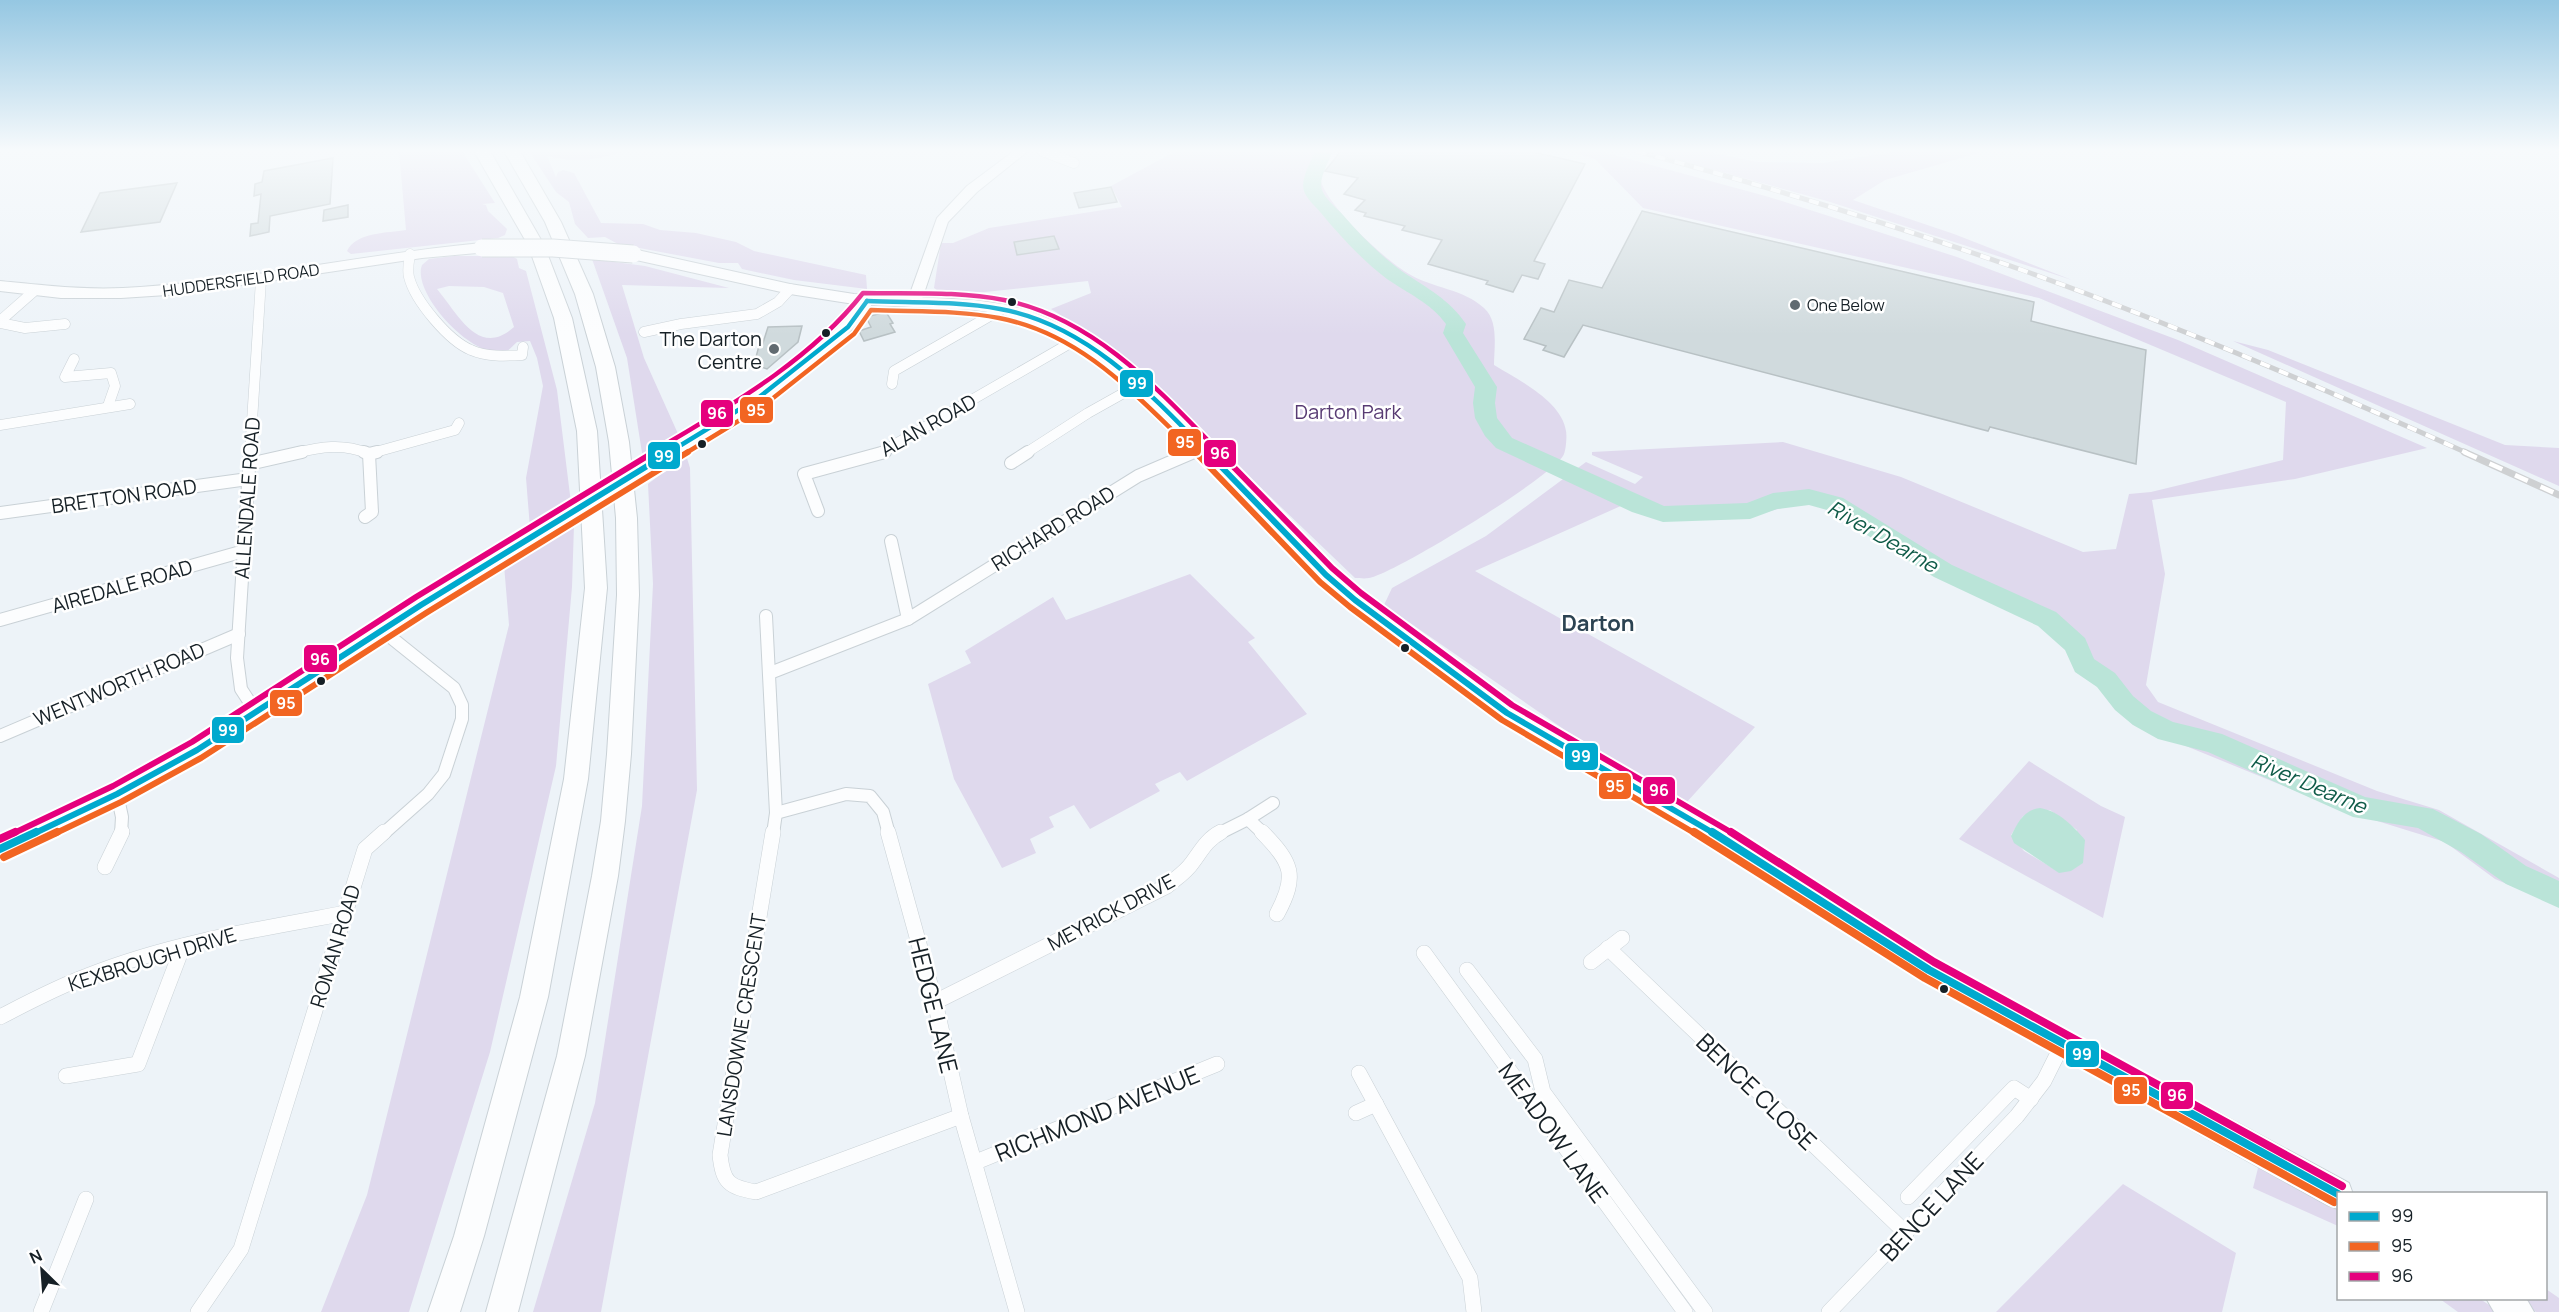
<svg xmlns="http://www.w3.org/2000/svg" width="2559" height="1312" font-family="Manrope,sans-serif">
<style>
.green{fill:#dfd9ed;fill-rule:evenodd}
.water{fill:#bae4d8}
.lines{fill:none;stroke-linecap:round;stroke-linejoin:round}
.river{fill:#bae4d8;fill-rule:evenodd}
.building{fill:#d0dadd;stroke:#b8c1c4;stroke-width:1.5}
.street-far2-casing{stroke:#c9d1d6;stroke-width:11}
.street-far1-casing{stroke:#c9d1d6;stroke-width:14}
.street-casing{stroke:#c9d1d6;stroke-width:16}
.secondary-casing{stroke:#c9d1d6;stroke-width:2}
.highway-casing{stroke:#c9d1d6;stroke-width:2}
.street-far2{stroke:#fcfdfe;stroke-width:10}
.street-far1{stroke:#fcfdfe;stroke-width:12}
.street{stroke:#fcfdfe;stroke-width:15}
.secondary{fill:#fcfdfe;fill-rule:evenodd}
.highway{fill:#fcfdfe;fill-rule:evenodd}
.rail-far1-casing{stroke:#ced0d2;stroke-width:5}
.rail-casing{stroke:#ced0d2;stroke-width:7}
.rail-far1{stroke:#fff;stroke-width:4;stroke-dasharray:10;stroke-linecap:butt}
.rail{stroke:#fff;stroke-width:4.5;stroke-dasharray:14;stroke-linecap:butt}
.secondary-bridge-casing{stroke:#c9d1d6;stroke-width:20;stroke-linecap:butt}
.highway-bridge-casing{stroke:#c9d1d6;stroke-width:19;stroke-linecap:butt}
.secondary-bridge{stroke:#fcfdfe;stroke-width:18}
.highway-bridge{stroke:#fcfdfe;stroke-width:17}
.bus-1-far2-casing{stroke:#fff;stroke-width:8}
.bus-1-far1-casing{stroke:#fff;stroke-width:10}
.bus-1-casing{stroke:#fff;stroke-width:12}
.bus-2-far2-casing{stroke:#fff;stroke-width:8}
.bus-2-far1-casing{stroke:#fff;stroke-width:10}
.bus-2-casing{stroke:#fff;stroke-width:12}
.bus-3-far2-casing{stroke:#fff;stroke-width:8}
.bus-3-far1-casing{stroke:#fff;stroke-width:10}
.bus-3-casing{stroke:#fff;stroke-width:12}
.bus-1-far2{stroke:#00a9ce;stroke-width:4.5}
.bus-1-far1{stroke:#00a9ce;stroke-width:6}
.bus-1{stroke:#00a9ce;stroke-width:8}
.bus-2-far2{stroke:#f26522;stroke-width:4.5}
.bus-2-far1{stroke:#f26522;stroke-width:6}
.bus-2{stroke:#f26522;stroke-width:8}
.bus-3-far2{stroke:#e5007d;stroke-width:4.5}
.bus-3-far1{stroke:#e5007d;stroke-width:6}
.bus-3{stroke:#e5007d;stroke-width:8}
.bus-dot{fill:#162026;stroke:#fff;stroke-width:2}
.poi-dot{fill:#616a70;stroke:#fff;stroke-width:2}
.labels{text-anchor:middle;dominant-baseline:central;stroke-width:5;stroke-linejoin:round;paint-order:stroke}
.far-street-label{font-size:16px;fill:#162026;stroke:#fff}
.far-poi-label{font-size:16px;fill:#162026;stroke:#fff;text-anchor:start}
.poi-label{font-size:20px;fill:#162026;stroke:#fff;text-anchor:end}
.park-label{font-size:20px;fill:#583b73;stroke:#fff}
.street-label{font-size:20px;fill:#162026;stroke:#fff}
.water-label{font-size:21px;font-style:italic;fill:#0f5b48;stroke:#fff}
.quarter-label{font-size:22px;font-weight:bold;fill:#2c4352;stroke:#fff}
.near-street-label{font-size:24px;fill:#162026;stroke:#fff}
.line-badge{stroke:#fff;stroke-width:2}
.badge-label{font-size:16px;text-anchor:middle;font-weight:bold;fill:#fff}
</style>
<rect width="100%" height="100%" fill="#edf3f8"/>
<!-- green -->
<g class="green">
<path d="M399,151H462L495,203L482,204L486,205L488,211L507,229L505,235L498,238L351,254L347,251C356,232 388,233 406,230Z"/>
<path d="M529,151H626C596,160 578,163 547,156L556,177L558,172L563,170L574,173L601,223L643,224L660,230L696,233L736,242L754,251L866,275L867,289L794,280L742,269L738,263H719L618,244L605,237L588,238L575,224L569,202L556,192Z"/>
<path d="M1176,151H1328C1326,158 1320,170 1320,177C1323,203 1387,262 1409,274C1432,288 1464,289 1484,308C1499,321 1494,348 1494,365C1517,379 1562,401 1566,431C1567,436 1566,449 1564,454C1556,475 1392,575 1369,578C1364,579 1359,578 1355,578L1136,368L1112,348L1051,309L1091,293L1088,281L957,295L941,293L934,288L941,243H953L989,228L1122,207L1111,186Z"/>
<path d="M1569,151H1600L1769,197L1957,257L2178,340L2427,448L2295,479L2152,500L2165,574L2146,685L2158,702L2377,791L2439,810L2559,878V906L2495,879L2445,842L2345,811L2132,724L2098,683L2078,666L2071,646L2041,622L1936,574L1830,508L1805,502L1751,516L1662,520L1623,505L1475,571L1755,727L1686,803L1565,730L1384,605L1392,588L1486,536L1586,462L1635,484L1643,477L1592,455V452L1783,442L1901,477L2083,552L2116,549L2129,494L2151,492L2283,460L2286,402L2039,298L1643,208L1595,159Z"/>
<path d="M1646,151H1704L1757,162L1823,163L1900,151H1985L1885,180L1853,200L1954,234L2072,280L1827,201Z"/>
<path d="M454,256H512L517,259L519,268L526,271L557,390L571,503L530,528L526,478L543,386L537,358L530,341L517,342C514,345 510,349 507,351C475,363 411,293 422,265L429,259ZM449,286L484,287L503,293L514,327C479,359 458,314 437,289Z"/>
<path d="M592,259L645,266L729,288L622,285L644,358L679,436L643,459L627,358Z"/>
<path d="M2233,341L2268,350L2505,445L2559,448V486Z"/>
<path d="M686,455L690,468L697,790L601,1312H533L595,1103L642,806L653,584L648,484Z"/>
<path d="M574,525L572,587L556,766L490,1052L409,1312H321L367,1195L509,625L504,565Z"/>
<path d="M1190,574L1255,638L1248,642L1307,714L1187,781L1180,772L1155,784L1160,791L1090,829L1074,805L1049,817L1054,827L1030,839L1036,853L1002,868L954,779L928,684L971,663L965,651L1053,597L1066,620Z"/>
<path d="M2029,761L2101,806L2125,817L2103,918L1959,839ZM2050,810L2077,830L2059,872L2024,851L2011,835L2023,816Z"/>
<path d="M2259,1164L2338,1210V1226L2253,1188Z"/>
<path d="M2123,1184L2236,1253L2222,1312H1996Z"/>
<path d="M2546,1289L2559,1298V1312H2536L2520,1299L2546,1298Z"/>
<path d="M2440,1299H2480L2500,1312H2458Z"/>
</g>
<!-- water -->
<path class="water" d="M2040,808C2059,811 2073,826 2085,840L2083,863L2071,871L2059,873L2014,843L2011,836C2018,822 2024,810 2040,808Z"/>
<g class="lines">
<!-- river -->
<path class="river" d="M1315,151H1333C1329,161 1318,179 1322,190C1325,199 1337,208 1343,215C1361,236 1381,256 1403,272C1427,288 1450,300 1466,324L1463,333L1497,387L1495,403L1497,418L1512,438L1664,506L1747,503L1773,493L1809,489L1843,498L1952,565L2056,612L2085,638L2094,659L2115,673L2133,696L2151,711L2173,722L2222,734L2365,797L2433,809L2481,834L2526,866L2559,881V908L2506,884L2461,852L2418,828L2353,817L2208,752L2158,739L2133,725L2115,710L2097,687L2075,672L2065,650L2038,626L1934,577L1827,510L1809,505L1777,509L1750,519L1663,522L1632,512L1496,448L1485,436L1475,418L1473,403L1475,387L1443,333L1446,324C1431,303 1407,293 1387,279C1362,260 1341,237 1321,213C1316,207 1306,198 1304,191C1300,179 1311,162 1315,151Z"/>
</g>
<!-- building -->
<g class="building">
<path d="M1341,151H1529L1585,164L1534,261L1545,264L1538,279L1522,275L1513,292L1486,284L1488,281L1428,264L1442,240L1402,230L1405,226L1364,216L1366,213L1355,210L1365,200L1344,194L1358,178L1325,171Z"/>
<path d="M333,158L330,204L270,216L269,232L250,236L251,224L258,223L261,194L254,196L255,184L262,182L264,171Z"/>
<path d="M177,183L160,222L81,232L100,193Z"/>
<path d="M1111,187L1117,202L1079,208L1074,193Z"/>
<path d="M348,205V217L323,221L324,210Z"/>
<path d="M1642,211L2034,302L2031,321L2146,350L2136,464L1990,427L1988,431L1583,325L1564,357L1543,350L1546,346L1524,339L1541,308L1554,312L1569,280L1602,288Z"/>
<path d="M1054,236L1059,249L1017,255L1014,242Z"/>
<path d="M886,312L893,323L890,324L895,332L864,341L859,331L871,327L866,317Z"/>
<path d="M802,326L798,342L767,369L749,363L756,357L759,346H762L768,327Z"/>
</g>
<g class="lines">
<defs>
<g id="street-far2">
<path d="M1042,151L1074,163"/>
<path d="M410,254C409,261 407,270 409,277C415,301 449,341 471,350C487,357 505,356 522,355L523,347"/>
<path d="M0,321L33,292"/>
<path d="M0,323L25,328L65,324"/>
<path d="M644,332L681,324L757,314L778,302L790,289"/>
<path d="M74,359L65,377L111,373L115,386L108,406"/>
<path d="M892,384L894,371L1002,309"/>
<path d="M0,425L130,404"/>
<path d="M250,453L261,280"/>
<path d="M295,453C321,447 342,443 367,453"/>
<path d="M372,453L455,430L459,423"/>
<path d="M880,453L1079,338"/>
<path d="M1026,453L1088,413L1138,385"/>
<path d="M1191,453L1203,448"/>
</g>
<g id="street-far1">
<path d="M250,452L237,658L241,689L256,712"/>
<path d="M364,452L369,454L377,452"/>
<path d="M1011,463L1028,452"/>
<path d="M249,464L302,452"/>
<path d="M818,511L804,474L885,452"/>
<path d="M0,513L248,479"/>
<path d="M365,517L372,512L369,454"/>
<path d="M891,541L908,619"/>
<path d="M766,616L776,813L773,834"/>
<path d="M0,620L244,551"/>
<path d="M770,673L908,619L1138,476L1194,452"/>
<path d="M0,736L239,634"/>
<path d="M117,794L122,817L121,834"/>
<path d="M776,813L846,794L870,796L883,812L889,834"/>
<path d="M1248,819L1264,834"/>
<path d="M383,834L428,794L444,774L462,719V705L454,688L383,631"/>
<path d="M1218,834L1248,819L1273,803"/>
</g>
<g id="street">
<path d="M773,832L720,1155C723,1183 729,1187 756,1192L961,1116"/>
<path d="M888,832L935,1002L961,1116L1017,1312"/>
<path d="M1262,832C1292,863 1298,875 1277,914"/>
<path d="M105,867L122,832"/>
<path d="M1608,948L1906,1233"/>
<path d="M1424,953L1685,1312"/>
<path d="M1591,962L1622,938"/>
<path d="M1467,970L1535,1059L1543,1092L1705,1312"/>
<path d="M935,1002L1167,886C1175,879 1186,872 1192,863C1201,851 1207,839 1221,832"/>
<path d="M0,1017C29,1002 57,987 87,976C170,943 259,929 346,913"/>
<path d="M1359,1073L1470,1278L1474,1312"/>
<path d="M66,1076L138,1064L183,946"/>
<path d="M1356,1113L1376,1104"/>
<path d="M976,1162L1217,1064"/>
<path d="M1908,1197L2014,1088L2031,1099"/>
<path d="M41,1312L86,1199"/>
<path d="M198,1312L241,1249L365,849L384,832"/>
<path d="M1829,1312L2017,1116L2044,1081L2063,1043"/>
</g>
<g id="secondary">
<path d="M1014,151H1028L977,192L948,222L921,302L914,306L909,305L907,302L937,218L967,186Z"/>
<path d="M867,297L874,301C836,362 737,419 676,458H664L662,454L664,450C726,411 821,358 862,298Z"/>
<path d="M537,527L543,529L545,533L543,537L204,755L124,800L0,858V840L110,788L190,745Z"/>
</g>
<g id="highway">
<path d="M474,151H490L544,245L572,318L597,431L607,588L588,779L548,997L484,1236L460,1312H428L454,1236L520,997L564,779L585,588L577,431L554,318L528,245Z"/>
<path d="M504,151H520L561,222L593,294L615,367L629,442L637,518L639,595L631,754L625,821L618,876L585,1056L518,1312H486L557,1056L592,876L601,821L607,754L617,595L616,518L609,442L596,367L575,294L545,222Z"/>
<path d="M482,243L488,244L490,248L488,252L422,258L182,294L121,298H61L0,291V281C41,285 82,290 123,288C244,282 362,254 482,243Z"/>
<path d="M633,249L790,284L854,294L974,300L1002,304L1028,310L1085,334L1115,354L1145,381L1210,443L1334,569L1363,594L1515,706L1742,836L1938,961L2349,1183L2353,1194H2338V1209L2327,1205L1920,979L1724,852L1499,720L1347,606L1318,581L1196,453L1131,389L1101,362L1073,342L1002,314L974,310L854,304L790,294L627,258L624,254L627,250Z"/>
<path d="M2486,1298H2526L2534,1312H2494Z"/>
</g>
</defs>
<!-- street-far2 casing -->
<use href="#street-far2" class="street-far2-casing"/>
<!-- street-far1 casing -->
<use href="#street-far1" class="street-far1-casing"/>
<!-- street casing -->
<use href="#street" class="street-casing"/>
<!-- secondary casing -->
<use href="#secondary" class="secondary-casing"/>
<!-- highway casing -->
<use href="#highway" class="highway-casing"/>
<!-- street-far2 -->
<use href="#street-far2" class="street-far2"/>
<!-- street-far1 -->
<use href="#street-far1" class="street-far1"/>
<!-- street -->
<use href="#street" class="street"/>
<!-- secondary -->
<use href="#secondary" class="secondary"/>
<!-- highway -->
<use href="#highway" class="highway"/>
<defs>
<path id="rail-far1" d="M1636,151C1766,186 1895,225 2022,270C2173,324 2321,387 2467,453"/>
<path id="rail" d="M2464,452L2559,495"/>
</defs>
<!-- rail-far1 casing -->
<use href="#rail-far1" class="rail-far1-casing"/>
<!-- rail casing -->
<use href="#rail" class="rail-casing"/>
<!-- rail-far1 -->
<use href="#rail-far1" class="rail-far1"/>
<!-- rail -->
<use href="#rail" class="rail"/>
<defs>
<path id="secondary-bridge" d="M537,533L670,454"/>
<path id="highway-bridge" d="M482,248H553L633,254"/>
</defs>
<!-- secondary-bridge casing -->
<use href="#secondary-bridge" class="secondary-bridge-casing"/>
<!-- highway-bridge casing -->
<use href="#highway-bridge" class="highway-bridge-casing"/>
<!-- secondary-bridge -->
<use href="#secondary-bridge" class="secondary-bridge"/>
<!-- highway-bridge -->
<use href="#highway-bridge" class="highway-bridge"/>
<defs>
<g id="bus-1-far2">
<path d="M867,301C911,303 957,301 1000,309C1086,324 1150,393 1208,453"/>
<path d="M668,453L758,398L848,327L867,301"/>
</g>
<g id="bus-1-far1">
<path d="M1207,452L1326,575L1355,600L1507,713L1715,834"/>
<path d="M33,834L117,794L197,750L421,605L670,452"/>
</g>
<g id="bus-1">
<path d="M1712,832L1929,970L2338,1194"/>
<path d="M0,849L36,832"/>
</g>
<path id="bus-2-far2" d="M686,453L763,406L854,334L871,310C913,312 958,310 999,318C1083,334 1137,397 1196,453"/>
<g id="bus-2-far1">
<path d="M1195,452L1320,582L1350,607L1502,720L1696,834"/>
<path d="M54,834L121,802L201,758L426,613L688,452"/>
</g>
<g id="bus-2">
<path d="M1694,832L1925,978L2334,1202"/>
<path d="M4,857L57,832"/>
</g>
<path id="bus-3-far2" d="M651,453C726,408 808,363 863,293C909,294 958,291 1004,300C1094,318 1159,390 1220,453"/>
<g id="bus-3-far1">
<path d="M1219,452L1332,568L1361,593L1512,705L1734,834"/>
<path d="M12,834L113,786L192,742L416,597L654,452"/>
</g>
<g id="bus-3">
<path d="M1731,832L1934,962L2342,1186"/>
<path d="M0,839L15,832"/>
</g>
</defs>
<!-- bus-1-far2 casing -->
<use href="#bus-1-far2" class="bus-1-far2-casing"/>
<!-- bus-1-far1 casing -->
<use href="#bus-1-far1" class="bus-1-far1-casing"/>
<!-- bus-1 casing -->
<use href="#bus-1" class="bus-1-casing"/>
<!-- bus-2-far2 casing -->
<use href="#bus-2-far2" class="bus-2-far2-casing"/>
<!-- bus-2-far1 casing -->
<use href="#bus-2-far1" class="bus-2-far1-casing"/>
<!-- bus-2 casing -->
<use href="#bus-2" class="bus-2-casing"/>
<!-- bus-3-far2 casing -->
<use href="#bus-3-far2" class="bus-3-far2-casing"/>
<!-- bus-3-far1 casing -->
<use href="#bus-3-far1" class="bus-3-far1-casing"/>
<!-- bus-3 casing -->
<use href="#bus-3" class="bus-3-casing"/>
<!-- bus-1-far2 -->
<use href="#bus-1-far2" class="bus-1-far2"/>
<!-- bus-1-far1 -->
<use href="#bus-1-far1" class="bus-1-far1"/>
<!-- bus-1 -->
<use href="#bus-1" class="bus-1"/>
<!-- bus-2-far2 -->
<use href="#bus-2-far2" class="bus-2-far2"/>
<!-- bus-2-far1 -->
<use href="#bus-2-far1" class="bus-2-far1"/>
<!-- bus-2 -->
<use href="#bus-2" class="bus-2"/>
<!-- bus-3-far2 -->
<use href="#bus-3-far2" class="bus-3-far2"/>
<!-- bus-3-far1 -->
<use href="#bus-3-far1" class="bus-3-far1"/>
<!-- bus-3 -->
<use href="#bus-3" class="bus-3"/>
</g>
<!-- sky -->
<linearGradient id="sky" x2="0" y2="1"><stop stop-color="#95c7e2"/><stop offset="0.45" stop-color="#f7fafc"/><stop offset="1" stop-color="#f7fafc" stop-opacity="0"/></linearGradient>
<rect width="2559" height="335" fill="url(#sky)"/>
<!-- markers -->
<g class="bus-dot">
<circle cx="1012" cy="302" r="5"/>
<circle cx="826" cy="333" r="5"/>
<circle cx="702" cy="444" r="5"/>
<circle cx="1405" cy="648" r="5"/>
<circle cx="321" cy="681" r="5"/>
<circle cx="1944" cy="989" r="5"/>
</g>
<g class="poi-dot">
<circle cx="1795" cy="305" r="6"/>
<circle cx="774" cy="349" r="6"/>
</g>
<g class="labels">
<!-- far-street labels -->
<g class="far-street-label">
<text transform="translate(241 280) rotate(-8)">HUDDERSFIELD ROAD</text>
</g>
<!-- far-poi labels -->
<g class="far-poi-label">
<text x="1807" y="305">One Below</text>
</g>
<!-- poi labels -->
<g class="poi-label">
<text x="762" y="338">The Darton<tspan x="762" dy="23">Centre</tspan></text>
</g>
<!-- park labels -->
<g class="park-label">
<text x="1348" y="411">Darton Park</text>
</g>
<!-- street labels -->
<g class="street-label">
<text transform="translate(928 425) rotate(-29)">ALAN ROAD</text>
<text transform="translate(124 496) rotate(-8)">BRETTON ROAD</text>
<text transform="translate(247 498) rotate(-86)">ALLENDALE ROAD</text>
<text transform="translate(1053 528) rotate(-32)">RICHARD ROAD</text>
<text transform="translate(122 586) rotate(-16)">AIREDALE ROAD</text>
<text transform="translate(119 684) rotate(-23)">WENTWORTH ROAD</text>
<text transform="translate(1111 912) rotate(-28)">MEYRICK DRIVE</text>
<text transform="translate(335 946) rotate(-73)">ROMAN ROAD</text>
<text transform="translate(152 959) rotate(-17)">KEXBROUGH DRIVE</text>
<text transform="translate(741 1025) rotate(-81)">LANSDOWNE CRESCENT</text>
</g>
<!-- water labels -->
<g class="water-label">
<text transform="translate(1883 536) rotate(30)">River Dearne</text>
<text transform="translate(2309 783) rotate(23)">River Dearne</text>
</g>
<!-- quarter labels -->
<g class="quarter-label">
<text x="1598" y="623">Darton</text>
</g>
<!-- near-street labels -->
<g class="near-street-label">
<text transform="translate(934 1005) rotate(76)">HEDGE LANE</text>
<text transform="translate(1757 1091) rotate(44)">BENCE CLOSE</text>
<text transform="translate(1097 1113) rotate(-22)">RICHMOND AVENUE</text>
<text transform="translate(1554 1132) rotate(54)">MEADOW LANE</text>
<text transform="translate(1931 1206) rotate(-47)">BENCE LANE</text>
</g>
</g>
<g class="line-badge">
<rect x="1119" y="369" width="35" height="29" rx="6" fill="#00a9ce"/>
<rect x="739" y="396" width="35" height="28" rx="6" fill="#f26522"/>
<rect x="700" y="399" width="34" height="29" rx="6" fill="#e5007d"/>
<rect x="1167" y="428" width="35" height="29" rx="6" fill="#f26522"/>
<rect x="1203" y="439" width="34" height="29" rx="6" fill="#e5007d"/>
<rect x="647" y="441" width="34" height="29" rx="6" fill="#00a9ce"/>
<rect x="303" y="644" width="35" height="29" rx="6" fill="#e5007d"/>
<rect x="269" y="689" width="34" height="28" rx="6" fill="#f26522"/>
<rect x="211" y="716" width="34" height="28" rx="6" fill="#00a9ce"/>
<rect x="1564" y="742" width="35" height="29" rx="6" fill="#00a9ce"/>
<rect x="1598" y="772" width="34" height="28" rx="6" fill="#f26522"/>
<rect x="1642" y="776" width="34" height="29" rx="6" fill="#e5007d"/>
<rect x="2065" y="1040" width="35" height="28" rx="6" fill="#00a9ce"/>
<rect x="2113" y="1076" width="35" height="29" rx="6" fill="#f26522"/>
<rect x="2160" y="1081" width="34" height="29" rx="6" fill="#e5007d"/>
</g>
<g class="badge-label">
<text x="1137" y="389">99</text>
<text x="756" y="416">95</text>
<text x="717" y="419">96</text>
<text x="1185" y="448">95</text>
<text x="1220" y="459">96</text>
<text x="664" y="462">99</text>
<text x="320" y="665">96</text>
<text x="286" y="709">95</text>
<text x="228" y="736">99</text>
<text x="1581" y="762">99</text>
<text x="1615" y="792">95</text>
<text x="1659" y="796">96</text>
<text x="2082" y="1060">99</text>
<text x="2131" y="1096">95</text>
<text x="2177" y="1101">96</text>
</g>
<!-- legend -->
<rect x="2337" y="1192" width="210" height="108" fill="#ffffff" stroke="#a2a6a8" stroke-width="1.5"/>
<rect x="2349" y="1212" width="30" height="9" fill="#00a9ce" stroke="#a2a6a8" stroke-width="1.5"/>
<text x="2391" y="1222" font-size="18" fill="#162026">99</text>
<rect x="2349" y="1242" width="30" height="9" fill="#f26522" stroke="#a2a6a8" stroke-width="1.5"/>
<text x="2391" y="1252" font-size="18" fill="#162026">95</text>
<rect x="2349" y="1272" width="30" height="9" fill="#e5007d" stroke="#a2a6a8" stroke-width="1.5"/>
<text x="2391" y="1282" font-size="18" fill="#162026">96</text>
<!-- north arrow -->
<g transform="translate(42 1270) rotate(335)" stroke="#ffffff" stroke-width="4.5" paint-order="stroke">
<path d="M0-4.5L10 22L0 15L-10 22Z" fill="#162026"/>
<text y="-9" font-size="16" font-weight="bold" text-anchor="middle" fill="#162026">N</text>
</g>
</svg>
